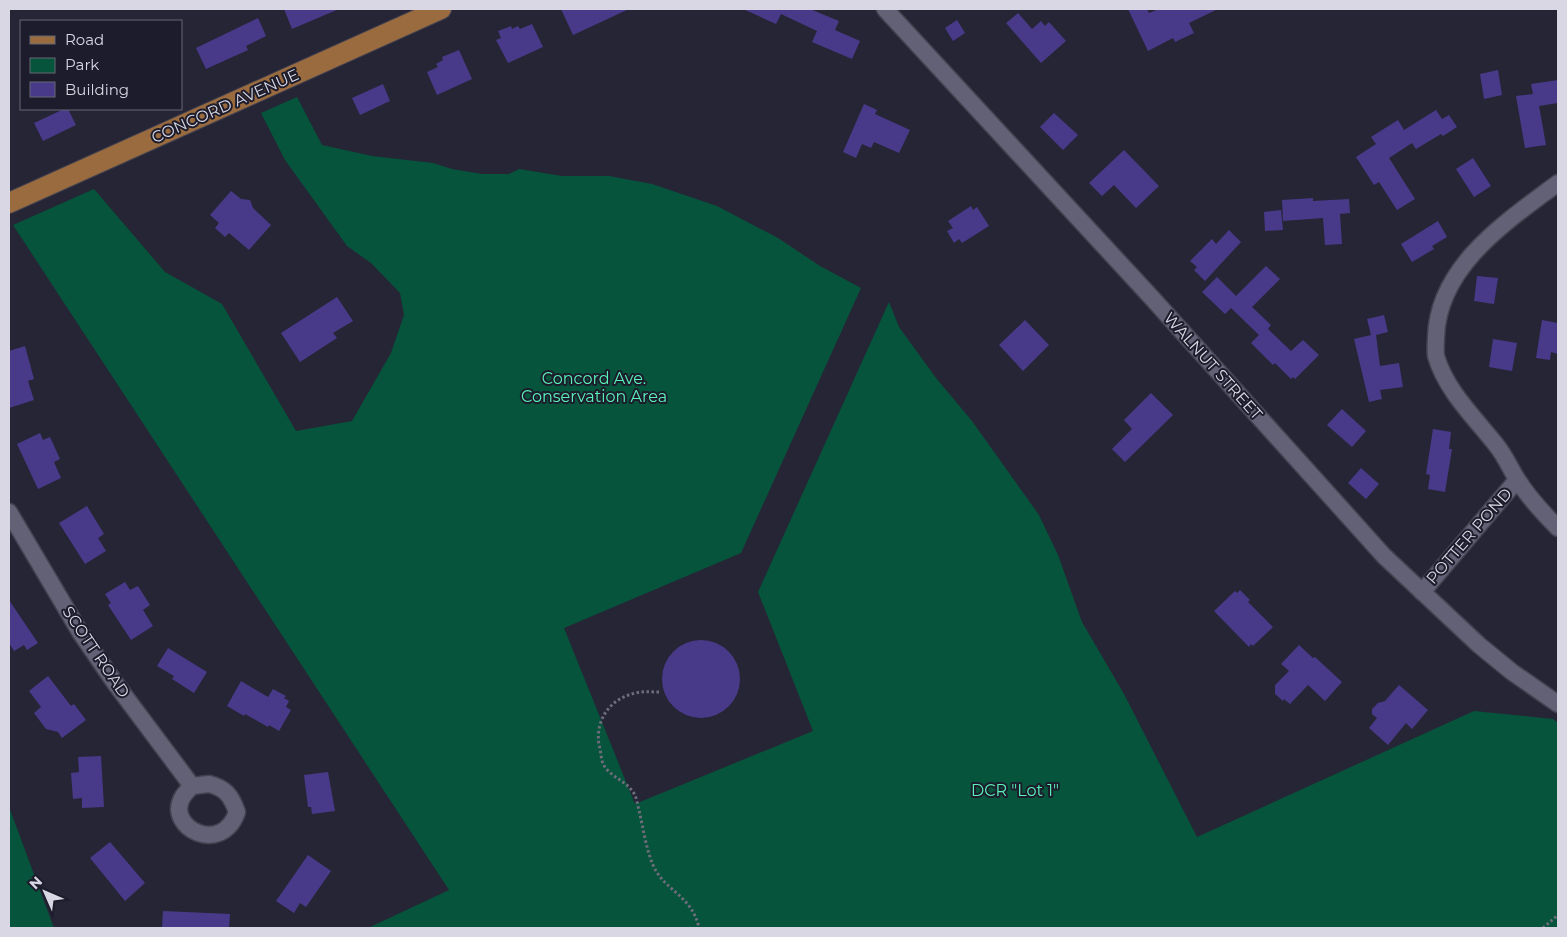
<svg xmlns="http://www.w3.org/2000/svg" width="1567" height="937" font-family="Montserrat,sans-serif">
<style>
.green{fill:#06543b}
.building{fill:#483a88}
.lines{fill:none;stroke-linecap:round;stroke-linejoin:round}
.minor-casing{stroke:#444250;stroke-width:19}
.major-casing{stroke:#444250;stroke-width:22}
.path{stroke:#6e6d7c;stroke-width:3;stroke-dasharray:2.5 2.5;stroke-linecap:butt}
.minor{stroke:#626175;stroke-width:16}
.major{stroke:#996b3e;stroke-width:20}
.labels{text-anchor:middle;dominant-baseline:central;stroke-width:4;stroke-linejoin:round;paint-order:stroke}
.street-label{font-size:16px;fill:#d8d7e3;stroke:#1d1c2c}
.park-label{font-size:16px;fill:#59f2b8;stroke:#1d1c2c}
</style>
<rect width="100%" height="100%" fill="#262536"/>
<!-- green -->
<g class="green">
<path d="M297,97L322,145L372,156L433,163L452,169L482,174H509L519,169L562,176H609L652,184L717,206L778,238L820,266L861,288L741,553L564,628L635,804L813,731L758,592L889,302L899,327L936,378L972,421L1039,515L1058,555L1082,622L1124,694L1197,837L1474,711L1553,719L1558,723V928H368L449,890L13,225L94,189L165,272L222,304L296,431L352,421L391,353L404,315L400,293L371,263L347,246L285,160L261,113Z"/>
<path d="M9,807L54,928H9Z"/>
</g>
<!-- building -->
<g class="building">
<path d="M284,9H339L292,29Z"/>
<path d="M561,9H629L573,35Z"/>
<path d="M743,9H810L839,21L835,30L860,41L852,59L812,42L817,31L781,14L776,24Z"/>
<path d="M1128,9H1147L1149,13L1159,9H1218L1189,23L1194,33L1175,42L1173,38L1148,51Z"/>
<path d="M1018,13L1032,29L1041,21L1045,26L1049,22L1066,41L1041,63L1006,23Z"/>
<path d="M258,18L266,36L246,46L248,50L206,69L196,48Z"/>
<path d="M957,20L965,33L953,41L945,28Z"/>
<path d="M532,24L543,47L508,63L496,40L501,38L498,31L511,26L512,29L518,26L520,29Z"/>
<path d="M459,50L472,79L437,95L427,72L438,67L436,64L443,60L442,57Z"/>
<path d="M1498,70L1502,95L1484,99L1480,74Z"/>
<path d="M1558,80V103L1539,106L1546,145L1525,148L1516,96L1533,94L1531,84Z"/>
<path d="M383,84L390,101L360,115L352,98Z"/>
<path d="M864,104L877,110L875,114L910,130L899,153L874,142L871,148L862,144L856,158L843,152Z"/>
<path d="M64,109H68L76,125L43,141L34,123Z"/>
<path d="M1436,110L1442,119L1449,115L1457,127L1443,136L1441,134L1416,149L1412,143L1389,158L1415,199L1397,210L1379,182L1374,185L1356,157L1376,144L1371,137L1398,120L1404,130Z"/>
<path d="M1054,113L1078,135L1063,150L1040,127Z"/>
<path d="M1124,150L1159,186L1136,208L1114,185L1102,196L1089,183Z"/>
<path d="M1473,158L1491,186L1474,197L1456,169Z"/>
<path d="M231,191L241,199L250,200L253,208L271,225L249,250L229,233L225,237L215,228L219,223L210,215Z"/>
<path d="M1313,198V201L1349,199L1350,213L1340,214L1342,244L1325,245L1323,218L1283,221L1282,200Z"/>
<path d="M971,206L973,210L977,207L989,226L962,243L959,239L954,243L947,231L953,228L948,221Z"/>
<path d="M1281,210L1283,230L1265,231L1264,212Z"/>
<path d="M1438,221L1447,237L1432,246L1434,249L1412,262L1401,244Z"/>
<path d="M1229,230L1241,242L1205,281L1194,270L1197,267L1190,261L1212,239L1216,244Z"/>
<path d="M1266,266L1280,279L1252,307L1271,325L1268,329L1291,351L1303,340L1319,355L1295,379L1293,377L1291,379L1275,363L1273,365L1251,343L1259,335L1231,308L1225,314L1202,292L1217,277L1236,296Z"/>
<path d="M1477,276L1498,278L1494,304L1474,301Z"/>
<path d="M337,297L353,321L333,333L337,338L300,362L281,333Z"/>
<path d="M1384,315L1388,332L1376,335L1380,366L1399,363L1403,387L1380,390L1382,399L1369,402L1354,339L1371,335L1367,319Z"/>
<path d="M1025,320L1049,345L1023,371L999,345Z"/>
<path d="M1542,320L1558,323V354L1551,352L1550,360L1536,358Z"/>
<path d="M1493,339L1517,343L1512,371L1489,367Z"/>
<path d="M25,346L34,379L28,381L34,400L9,408V351Z"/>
<path d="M1151,393L1173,415L1125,462L1112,449L1132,429L1124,420Z"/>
<path d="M1342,409L1366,431L1352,447L1327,425Z"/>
<path d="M1433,429L1451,432L1449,449H1452L1445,492L1428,489L1430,475L1426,474Z"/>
<path d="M40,433L43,440L50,437L60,459L54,462L61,478L38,489L17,444Z"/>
<path d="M1361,468L1379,484L1366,499L1348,483Z"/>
<path d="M87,506L104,534L98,538L106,551L85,564L59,523Z"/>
<path d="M125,582L130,590L138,586L150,605L143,610L153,626L131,640L108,605L111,603L105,594Z"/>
<path d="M1240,590L1250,600L1248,602L1273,627L1253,646L1251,644L1249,647L1214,611L1235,591L1237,593Z"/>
<path d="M9,600L38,643L27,650L24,645L14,651L9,643Z"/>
<circle cx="701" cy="679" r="39"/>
<path d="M1299,645L1313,658L1315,657L1342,682L1325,701L1308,685L1290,704L1284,699L1283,701L1275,694V685L1289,671L1281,664Z"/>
<path d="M168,648L207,672L194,693L172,679L174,676L157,666Z"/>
<path d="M48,676L71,706L74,704L86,720L62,738L58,732L46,729L34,713L41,707L29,691Z"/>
<path d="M241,681L268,697L273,689L286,696L284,698L289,701L286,707L291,710L279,731L269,725L268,727L245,714L244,716L227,706Z"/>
<path d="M1399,685L1428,710L1412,729L1406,723L1388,745L1369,728L1377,718L1372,714V709L1378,703L1385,701Z"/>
<path d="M101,756L104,807L82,808V798L73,799L71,773L79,772L78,757Z"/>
<path d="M328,772L335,811L312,814L311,807H308L304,775Z"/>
<path d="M110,842L145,883L125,901L90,858Z"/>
<path d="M308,855L331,871L306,907L300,903L294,913L276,901Z"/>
<path d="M163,911L230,914L229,928H162Z"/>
</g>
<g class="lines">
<defs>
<g id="minor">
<path d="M885,9L1152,298L1384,556L1479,645L1512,672L1558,704"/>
<path d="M1558,183C1507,221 1438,266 1436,337C1436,343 1435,350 1436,356C1446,391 1476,419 1497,446C1505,456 1510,468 1517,479C1528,497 1543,513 1558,528"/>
<path d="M9,512L80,632L115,683L192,786"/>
<path d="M1422,592L1517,480"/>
<path d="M209,784C225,788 231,795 237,812C222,856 166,828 182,798C184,794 188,790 192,786Z"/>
</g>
<path id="major" d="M9,203L441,9"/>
</defs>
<!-- minor casing -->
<use href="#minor" class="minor-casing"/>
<!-- major casing -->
<use href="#major" class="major-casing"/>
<!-- path -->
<g class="path">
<path d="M659,692C651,692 643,691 636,693C610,698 595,720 599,745C601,751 601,759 603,764C610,777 625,780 633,792C637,797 637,804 639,810C643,828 646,848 653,865C664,891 692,895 699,928"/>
<path d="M1543,928L1558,915"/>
</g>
<!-- minor -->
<use href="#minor" class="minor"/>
<!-- major -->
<use href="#major" class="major"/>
</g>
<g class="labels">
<!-- street labels -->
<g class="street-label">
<text transform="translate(225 106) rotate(-24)">CONCORD AVENUE</text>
<text transform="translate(1213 366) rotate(48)">WALNUT STREET</text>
<text transform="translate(1469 536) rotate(-49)">POTTER POND</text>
<text transform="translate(96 652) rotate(56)">SCOTT ROAD</text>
</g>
<!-- park labels -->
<g class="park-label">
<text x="594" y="378">Concord Ave.<tspan x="594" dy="18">Conservation Area</tspan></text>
<text x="1015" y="790">DCR "Lot 1"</text>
</g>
</g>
<!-- border -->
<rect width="1567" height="937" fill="none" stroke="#d8d7e3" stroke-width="20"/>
<!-- legend -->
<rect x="20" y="20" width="162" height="90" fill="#1d1c2c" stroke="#686775"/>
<rect x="30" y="36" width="25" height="8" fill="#996b3e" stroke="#686775"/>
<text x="65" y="45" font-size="15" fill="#d8d7e3">Road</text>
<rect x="30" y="58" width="25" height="15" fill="#06543b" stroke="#686775"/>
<text x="65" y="70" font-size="15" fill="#d8d7e3">Park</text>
<rect x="30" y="82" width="25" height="15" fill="#483a88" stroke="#686775"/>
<text x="65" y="95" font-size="15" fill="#d8d7e3">Building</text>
<!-- north arrow -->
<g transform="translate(45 892) rotate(315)" stroke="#1d1c2c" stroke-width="4" paint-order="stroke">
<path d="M0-4L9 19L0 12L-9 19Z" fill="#d8d7e3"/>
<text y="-8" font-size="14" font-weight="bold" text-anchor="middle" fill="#d8d7e3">N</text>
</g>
</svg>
